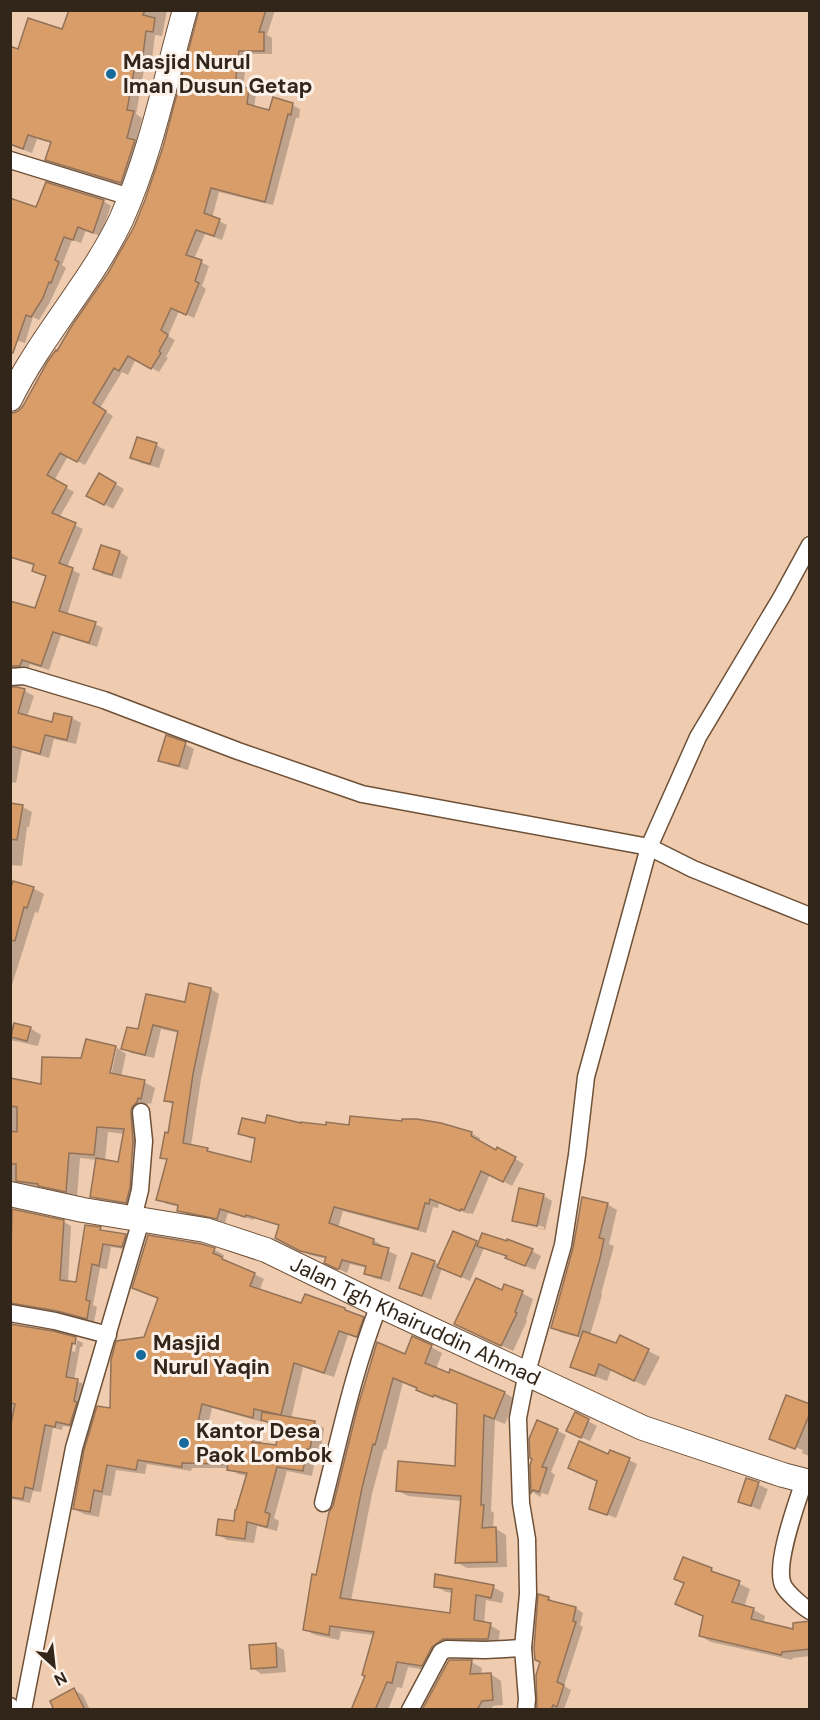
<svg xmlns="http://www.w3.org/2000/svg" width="820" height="1720" font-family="'DM Sans',sans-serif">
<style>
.shadow{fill:#0003;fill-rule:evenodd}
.building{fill:#d89d69;stroke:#927258;stroke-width:1.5}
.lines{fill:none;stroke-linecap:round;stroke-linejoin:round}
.street-casing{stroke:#6e5037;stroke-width:19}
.secondary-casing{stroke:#6e5037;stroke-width:26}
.street{stroke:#fff;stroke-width:16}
.secondary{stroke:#fff;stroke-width:24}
.poi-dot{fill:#186a9b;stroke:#fdf2e9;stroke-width:2}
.labels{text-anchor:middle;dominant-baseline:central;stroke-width:6;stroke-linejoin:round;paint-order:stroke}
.poi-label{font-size:21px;font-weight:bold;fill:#32251a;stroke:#fdf2e9;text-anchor:start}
.street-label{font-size:21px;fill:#32251a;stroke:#fdf2e9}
</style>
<rect width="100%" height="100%" fill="#efccaf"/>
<!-- shadow -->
<g class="shadow">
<path d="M70,10H167L162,36L155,35L152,59H146L136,114L142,118L136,143L143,147L130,187L56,164L47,159L52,143L37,139L32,153L10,145V48L18,51L63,31Z"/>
<path d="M200,10H275L267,35L272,38V54H247L243,89L249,90L256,94L254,108L270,111L292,105L300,109L299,118H296L273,205L219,192L212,218L227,225L222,240L205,234L194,259L209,266L202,286L206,289L194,318L179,311L168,336L175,340L166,357L168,358L159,372L136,359L128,375L122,372L100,408L113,416L85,465L68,456L54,481L74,492L59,518L83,529L67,567L80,574L67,615L95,624L103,628L97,647L61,635L49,670L30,664L28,670L10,675V602L36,610L47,576L33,570L35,566L11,558L10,561V414L18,413L23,407L122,251L135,227L146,200L164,147Z"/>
<path d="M103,201L111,206L100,236L86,230L81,243L72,240L62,265L66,268L50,302L39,320L33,317L25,343L10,338L36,209Z"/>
<path d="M156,445L165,450L159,468L141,463L132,458Z"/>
<path d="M100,475L124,489L113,509L88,495Z"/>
<path d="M102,547L120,552L128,557L121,579L103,574L95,569Z"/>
<path d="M10,688L25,691L34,696L27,717L53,723L72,718L81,723L76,744L54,739L49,758L22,750L16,783L10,782Z"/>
<path d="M185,744L194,749L188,770L169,765L160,760Z"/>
<path d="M10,804L23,807L32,812L29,827H27L22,866L10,865Z"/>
<path d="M33,888L44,894L38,913L35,912L10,991V895Z"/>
<path d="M211,989L219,994L201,1079L191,1146L207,1150L216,1155L252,1163L257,1140L249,1138L240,1133L266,1125H302L471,1133L480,1138L479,1142L497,1152L498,1149L524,1164L512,1186L490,1174L473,1214L469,1213V1214L439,1202L438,1208L433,1207L426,1233L343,1211L338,1228L373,1240L382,1245L381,1248L397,1255L390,1282L374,1278L366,1273L367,1268L350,1264L347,1273L335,1267L327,1259L310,1255L285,1243L280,1226L254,1218V1220L228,1213L225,1223L187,1215L179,1210V1207L167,1204L158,1199L168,1160L162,1157L169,1135L174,1105L165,1100L179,1033L161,1029L154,1058L131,1053L123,1048L139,1031Z"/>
<path d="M10,1024L30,1028L41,1035L38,1046L10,1040Z"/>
<path d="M116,1047L126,1054L121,1077L144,1082L155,1088L151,1104L148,1103L137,1208L102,1202L92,1196L97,1160L80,1158L77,1197L47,1189L10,1183V1079L43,1086L82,1060ZM114,1048H117L110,1080H107ZM108,1132L125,1134L119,1163L105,1161ZM133,1149L134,1150L130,1196H128Z"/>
<path d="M520,1190L544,1196L552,1201L545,1230L521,1224L544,1229V1227L521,1221V1224L513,1220Z"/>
<path d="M607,1204L617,1210L609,1244L614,1246L601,1294L602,1295L590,1335L617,1345L621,1337L660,1357L645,1386L611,1370L607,1381L583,1372L572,1366L582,1338L562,1333L552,1327Z"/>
<path d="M10,1210L64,1222L71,1226L68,1283L78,1284L100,1229L107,1233L125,1236L133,1240L130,1250L111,1247L107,1269L100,1268L93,1305L97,1307L94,1322L66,1314L21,1306L14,1307L10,1311Z"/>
<path d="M476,1242L479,1244L532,1251L541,1256L535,1270L516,1262L508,1257L484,1248L470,1281L442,1268L431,1300L401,1287L434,1262L440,1265Z"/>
<path d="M201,1245L215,1250L224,1255L223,1259L264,1279L259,1291L302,1305L345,1310L372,1323L366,1341L348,1335L334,1377L303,1367L291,1419L314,1423L324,1428L320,1454L316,1453L312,1476L287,1471L274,1518L279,1521L277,1531L257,1526L254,1543L227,1540L218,1534L235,1523L247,1476L238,1474L229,1468H192L191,1471L147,1464L145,1474L116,1470L111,1496L103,1495L99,1517L84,1514L74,1509L112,1410L145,1339L159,1299L143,1293L134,1288ZM212,1408L262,1422V1420L272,1425L302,1434L277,1447L261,1445V1439L252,1434L206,1433Z"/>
<path d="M502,1292L522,1293L533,1299L526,1320L527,1321L513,1351L468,1330Z"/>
<path d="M10,1325L74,1339L72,1351L75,1352L77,1340L83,1343L82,1347H80L74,1380L86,1385L78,1428L63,1426L62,1430L53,1428L41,1492L33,1491L30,1503L11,1499Z"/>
<path d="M431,1347L442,1353L436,1369L450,1375L451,1371L505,1393L515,1399L505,1424L495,1420L491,1511L494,1513L493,1529H496L506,1535L507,1567L467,1568L456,1562L462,1501L408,1496L397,1490L456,1468L459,1405L445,1400L444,1401L403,1382L386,1450L384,1449L372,1494L351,1601L451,1615L453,1593L446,1592L435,1586L493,1587L504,1593L502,1603L486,1600L484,1624L490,1625L500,1631L498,1645H454L432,1671L408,1667L402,1688L397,1687L388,1710H353L367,1676L374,1635L341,1631L339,1640L315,1635L304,1629L360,1406L406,1356Z"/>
<path d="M810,1406L809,1456L802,1453L803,1450L783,1443V1445L771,1438Z"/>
<path d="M575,1414L597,1426L590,1441L576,1435Z"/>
<path d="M538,1421L566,1435L551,1472L555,1475L548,1495L542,1493L540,1497L533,1492L532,1466Z"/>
<path d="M609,1456L629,1460L637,1464L616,1518L591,1508Z"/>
<path d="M747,1480L768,1489L760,1510L740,1501Z"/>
<path d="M711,1570L750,1589L744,1607L754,1610L765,1616L763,1624L795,1631L810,1622V1656L793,1658L792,1660L711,1642L700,1636L705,1617L677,1603L685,1584L676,1579Z"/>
<path d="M540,1596L549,1598L555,1603L576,1608L583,1613L580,1625L583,1627L564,1686L571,1690L564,1709L560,1708L559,1710H538L541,1663Z"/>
<path d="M275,1645L284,1650L286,1672L261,1674L253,1668Z"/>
<path d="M471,1662L482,1668L481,1675L491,1674L501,1681L503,1705L493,1706L491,1710H424Z"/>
<path d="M74,1690L83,1695L90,1710H56Z"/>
</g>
<!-- building -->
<g class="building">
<path d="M69,10H145L143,15L155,18L153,32L146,31L143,55L137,54L127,110L134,111L127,138L135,140L121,183L45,160L51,142L28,135L23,149L10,144V46L18,49L28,18L62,29Z"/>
<path d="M199,10H266L259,32H264V51H239L235,86L249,88L247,104L269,110L273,97L293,103L291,115L288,114L265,202L211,188L204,213L220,219L214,236L196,230L186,255L202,260L195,281L199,283L186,315L171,308L161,330L168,335L159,351L161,353L151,369L128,356L119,371L114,368L93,403L106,411L77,462L60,453L47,475L67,486L52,513L76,523L59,563L73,568L59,611L96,622L89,643L53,632L41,666L22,660L20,666H10V601L35,608L46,576L32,571L34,564L10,557V414L18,411L23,406L48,361L56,350L57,351L71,327L108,273L134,227L145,200L163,147Z"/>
<path d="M46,182L104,200L93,233L78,227L73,240L64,237L55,260L59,262L51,283L49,282L43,298L31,317L26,315L13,353L10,352V198L36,207Z"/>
<path d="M137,437L157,443L150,464L130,458Z"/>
<path d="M99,473L116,483L104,505L86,496Z"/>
<path d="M101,545L120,551L112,575L93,569Z"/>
<path d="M10,687H17L25,689L18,713L52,722L54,713L72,717L67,740L45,735L40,754L10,746Z"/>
<path d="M166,735L186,742L179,766L158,761Z"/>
<path d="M10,803L23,805L17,840L10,839Z"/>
<path d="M13,881L34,887L27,908L24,907L15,941L10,940V890Z"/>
<path d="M189,983L211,988L193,1074L183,1143L208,1148L207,1151L251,1162L255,1138L238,1134L242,1118L265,1123L267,1115L301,1123V1122L326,1125V1122L349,1125L350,1116L402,1121V1119H417L441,1123L472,1132L471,1136L496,1150L497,1147L516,1157L503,1182L481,1171L464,1210L461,1209L460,1211L430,1199L429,1204L425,1203L418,1229L334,1207L329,1223L374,1239L373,1244L389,1248L381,1278L364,1274L366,1266L342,1260L339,1269H337L324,1263L326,1257L300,1251L275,1238L279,1225L246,1215L245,1217L220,1209L217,1219L183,1212L177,1211L178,1205L156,1200L167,1159L160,1158L165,1132L168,1133L173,1102L164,1101L178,1031L153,1025L145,1055L121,1049L127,1027L138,1029L146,994L185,1002Z"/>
<path d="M14,1023L31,1027L27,1041L11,1037Z"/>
<path d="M86,1039L116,1046L110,1073L145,1080L141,1099L138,1098L137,1102L132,1107L131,1112L133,1141L130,1188L126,1203L90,1197L96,1158L118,1162L124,1129L97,1127L94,1155L69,1153L66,1192L38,1186V1184L16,1181V1164H10V1131L17,1132V1107L10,1106V1078L41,1084L42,1057L81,1058Z"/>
<path d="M519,1188L544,1194L537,1226L512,1221Z"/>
<path d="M582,1197L608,1203L599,1238L604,1239L600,1258L578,1336L551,1328L573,1248Z"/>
<path d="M12,1209L64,1220L60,1280L76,1282L85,1225L101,1227L100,1230L126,1234L122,1247L103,1244L99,1266L92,1264L86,1300L90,1301L87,1319L57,1311L10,1303Z"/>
<path d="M453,1231L477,1241L461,1277L437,1267Z"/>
<path d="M482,1233L507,1241V1239L533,1249L525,1266L505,1258L507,1256L477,1246Z"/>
<path d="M148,1235L202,1244L215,1248L213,1253L222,1257V1259L255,1273L250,1286L301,1303L305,1294L345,1308V1310L364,1317L357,1337L339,1331L324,1373L294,1363L281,1415L254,1409L253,1418L202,1404L196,1431L252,1432V1442L276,1445L278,1433H300V1432L261,1420L262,1412L315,1421L310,1449H307L303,1471L277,1467L265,1512L270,1514L267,1527L247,1522L245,1539L216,1535L218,1519L234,1521L235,1510H236L247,1473L227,1470L228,1464L182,1463V1467L138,1460L136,1470L107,1465L102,1492L94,1490L90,1512L73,1509L84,1450L97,1406L110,1408L111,1360L116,1341L144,1337L158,1298L132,1288Z"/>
<path d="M412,1253L435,1261L422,1296L399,1288Z"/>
<path d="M476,1278L502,1290L504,1284L523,1291L515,1312L517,1313L501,1346L454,1324Z"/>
<path d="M10,1324L53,1331L76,1337L75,1344L72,1343L66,1377L78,1379L74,1401L77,1402L70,1425L56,1422L55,1427L45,1425L33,1489L25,1487L23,1499L10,1497V1429L15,1404L10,1403Z"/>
<path d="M583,1331L616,1343L620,1335L649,1349L634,1381L599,1364L595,1376L570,1367Z"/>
<path d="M412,1336L432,1345L425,1363L449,1373L450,1369L505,1392L494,1419L484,1415L481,1505H484L482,1528L496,1527L497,1562L455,1563L461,1496L396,1491L398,1461L455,1466L457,1404L434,1395L433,1397L416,1390L417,1388L393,1378L375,1445L373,1444L362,1488L340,1598L450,1613L452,1589L434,1587L435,1574L494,1585L491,1598L476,1595L474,1620L491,1623L488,1639H443L432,1647L422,1666L397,1662L392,1683L387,1682L375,1710H351L365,1676L362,1675L374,1632L330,1626L329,1635L303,1630L312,1574L316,1575L329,1512L333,1506L358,1406L377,1342L405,1354Z"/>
<path d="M786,1395L810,1404V1413L795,1449L769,1439Z"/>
<path d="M575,1412L589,1419L581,1438L566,1431Z"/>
<path d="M537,1420L558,1429L542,1467L547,1468L539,1492L533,1490L531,1493L530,1465L532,1459L530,1458L529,1439Z"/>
<path d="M579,1441L608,1454L610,1450L630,1458L607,1515L589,1509L597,1481L568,1468Z"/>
<path d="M746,1478L759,1482L751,1506L738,1502Z"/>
<path d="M683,1557L712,1568L711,1571L740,1581L732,1602L754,1608L751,1619L793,1629V1623L810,1621V1649L782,1652L781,1655L699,1636L703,1616L675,1604L684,1583L674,1579Z"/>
<path d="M538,1594L549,1597L548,1600L576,1607L573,1621L576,1622L557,1682L564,1685L557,1707L553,1705L551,1710H537L536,1675L540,1662L535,1660L534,1648Z"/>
<path d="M276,1643L277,1667L251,1669L249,1645Z"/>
<path d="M449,1660H472L470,1674L491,1673L493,1700L482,1701L477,1710H422Z"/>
<path d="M74,1688L85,1710H54L50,1701Z"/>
</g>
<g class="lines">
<defs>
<g id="street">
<path d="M10,160L130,197"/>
<path d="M10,677L24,676L104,700L238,751L362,794L649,847L698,737L781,598L810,545"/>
<path d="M133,1218L140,1190L144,1141L141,1112"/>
<path d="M10,1313L55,1321L108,1335"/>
<path d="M804,1481C797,1503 774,1564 783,1585C787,1593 802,1606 810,1611"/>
<path d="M323,1503C340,1436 354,1369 379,1305"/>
<path d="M10,1706L12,1710"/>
<path d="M23,1710L74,1448L141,1220"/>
<path d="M410,1710L441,1652L447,1649L485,1650L523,1648"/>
<path d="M526,1710L527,1699L523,1648L528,1594L527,1539L521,1503L518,1418L527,1372L563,1245L577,1155L586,1077L649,847L693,869L810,916"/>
</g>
<g id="secondary">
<path d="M10,399C41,336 91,283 121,220C151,153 165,81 185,10"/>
<path id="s1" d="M10,1194L83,1210L205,1230L266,1250L379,1305L643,1428L783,1475L810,1482"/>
</g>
</defs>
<!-- street casing -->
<use href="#street" class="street-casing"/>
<!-- secondary casing -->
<use href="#secondary" class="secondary-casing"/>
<!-- street -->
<use href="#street" class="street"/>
<!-- secondary -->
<use href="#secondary" class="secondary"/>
</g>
<!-- markers -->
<g class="poi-dot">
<circle cx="111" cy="74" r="6"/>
<circle cx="141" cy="1355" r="6"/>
<circle cx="184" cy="1443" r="6"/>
</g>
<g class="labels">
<!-- poi labels -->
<g class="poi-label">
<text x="123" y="62">Masjid Nurul<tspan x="123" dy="24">Iman Dusun Getap</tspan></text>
<text x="153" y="1343">Masjid<tspan x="153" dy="24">Nurul Yaqin</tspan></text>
<text x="196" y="1431">Kantor Desa<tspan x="196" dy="24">Paok Lombok</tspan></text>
</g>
<!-- street labels -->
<g class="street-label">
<text stroke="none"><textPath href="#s1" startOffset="428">Jalan Tgh Khairuddin Ahmad</textPath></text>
</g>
</g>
<!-- border -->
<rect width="820" height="1720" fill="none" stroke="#32251a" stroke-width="24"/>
<!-- north arrow -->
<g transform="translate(54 1666) rotate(153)" stroke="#fdf2e9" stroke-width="4.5" paint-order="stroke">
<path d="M0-4.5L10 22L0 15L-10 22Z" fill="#32251a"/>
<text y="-9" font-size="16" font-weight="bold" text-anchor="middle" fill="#32251a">N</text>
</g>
</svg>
